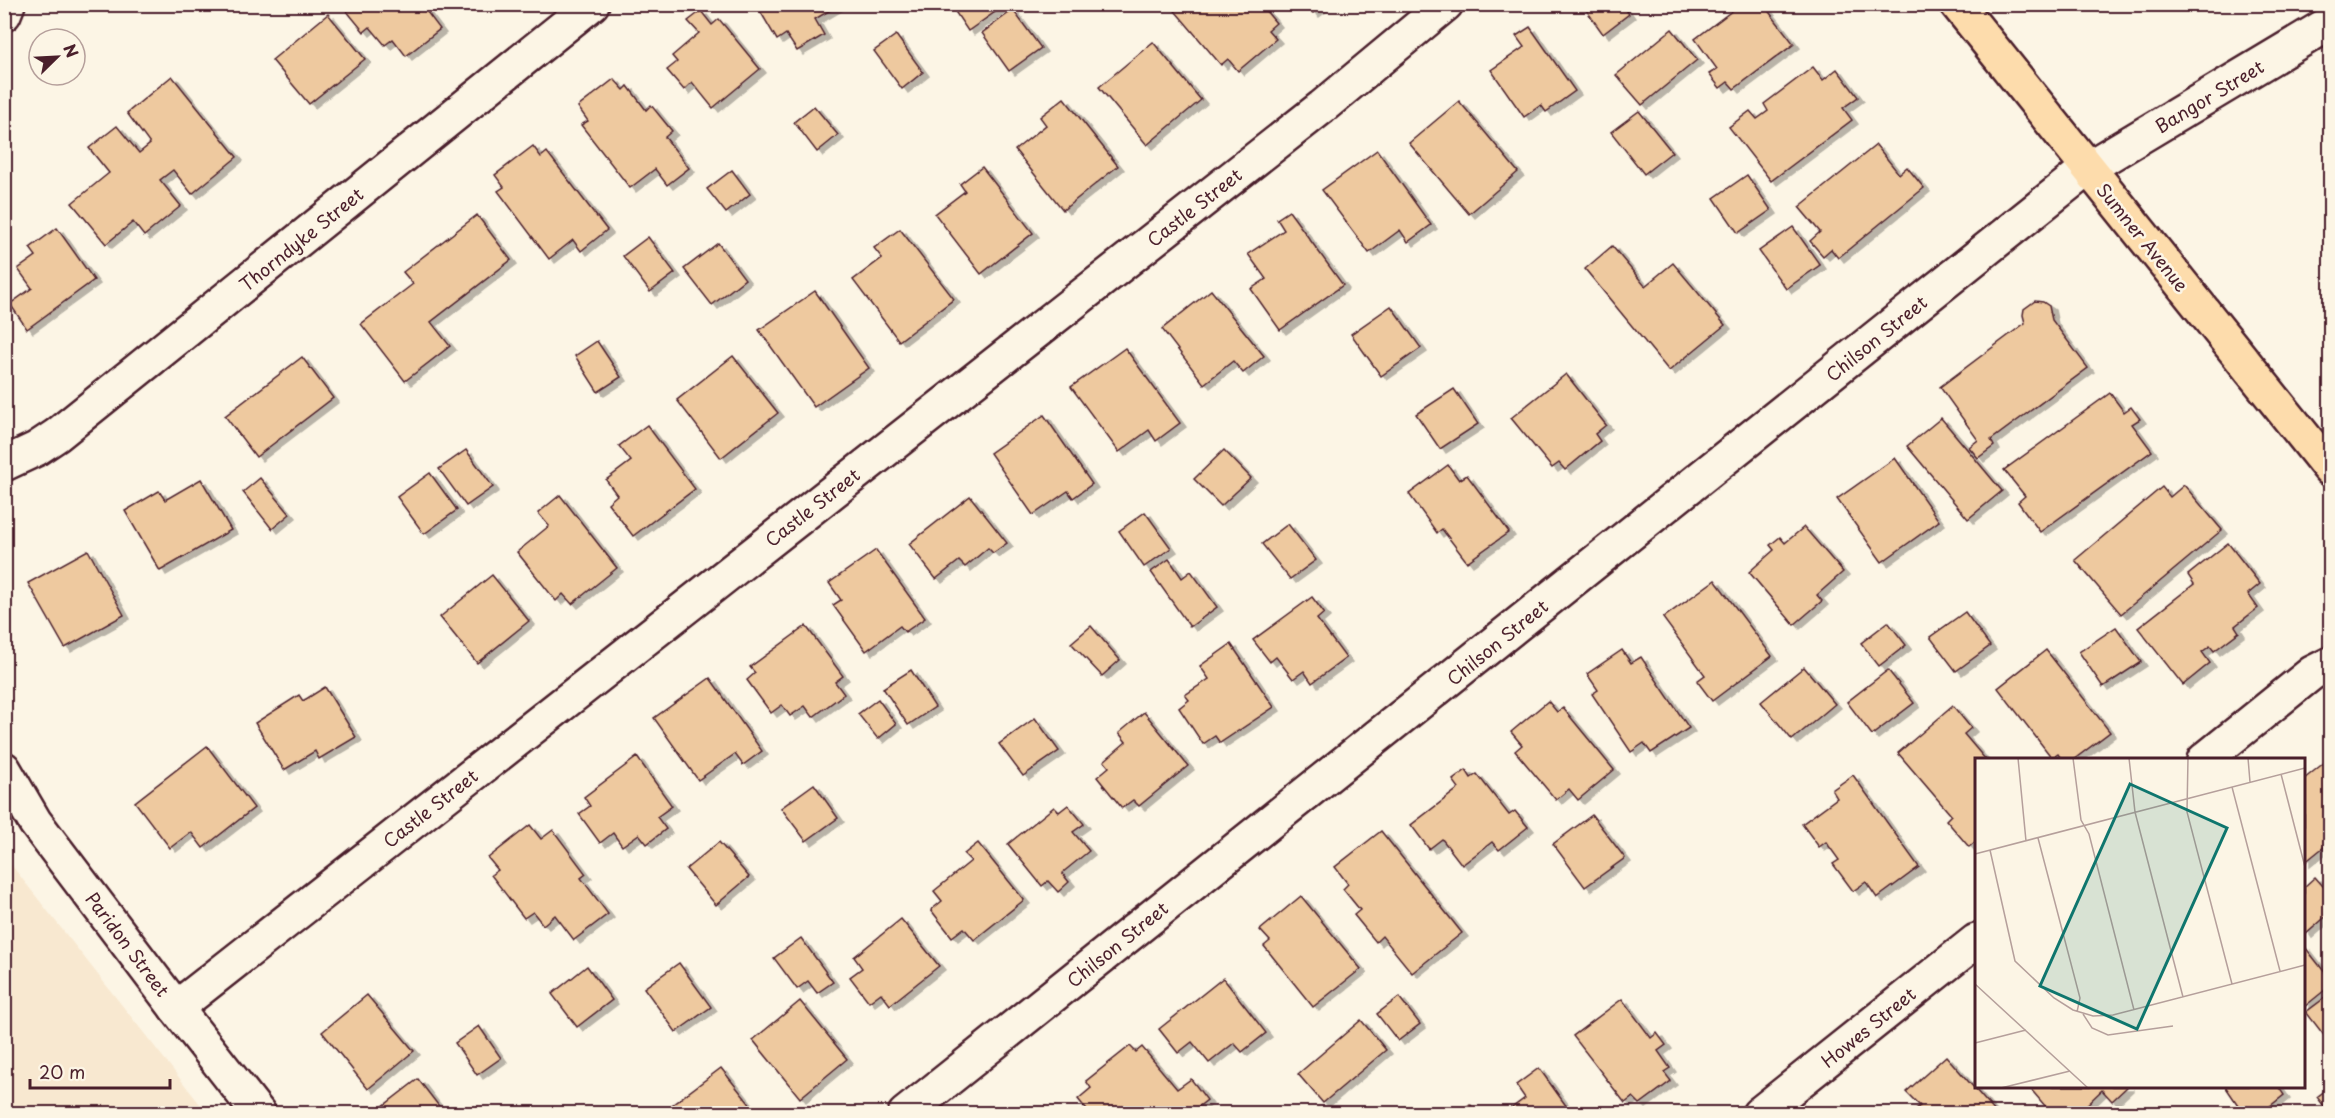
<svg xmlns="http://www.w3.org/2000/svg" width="2335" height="1118" font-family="'Playpen Sans',sans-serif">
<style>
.built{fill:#f8e8d0}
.building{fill:#eec99f;stroke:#4a1f2b;stroke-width:1.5;filter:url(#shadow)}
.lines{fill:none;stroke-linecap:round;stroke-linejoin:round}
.street-casing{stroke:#4a1f2b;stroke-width:38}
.primary-casing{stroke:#4a1f2b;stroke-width:38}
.street{stroke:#fcf5e5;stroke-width:33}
.primary{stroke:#fddcac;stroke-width:33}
.labels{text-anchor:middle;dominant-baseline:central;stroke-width:5;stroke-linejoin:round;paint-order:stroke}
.street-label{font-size:18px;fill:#4a1f2b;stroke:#fcf5e5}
.inset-road{fill:none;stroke:#b59f9b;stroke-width:1.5}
.view{fill:#0f766e;fill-opacity:0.15;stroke:#0f766e;stroke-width:3}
.inset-edge{fill:none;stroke:#4a1f2b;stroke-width:3}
</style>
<defs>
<filter id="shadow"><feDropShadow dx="6" dy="4" stdDeviation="0" flood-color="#0004"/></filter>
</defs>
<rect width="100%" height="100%" fill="#fcf5e5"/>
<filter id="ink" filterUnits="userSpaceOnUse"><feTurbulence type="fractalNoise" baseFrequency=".0167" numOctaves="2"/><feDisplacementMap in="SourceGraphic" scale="12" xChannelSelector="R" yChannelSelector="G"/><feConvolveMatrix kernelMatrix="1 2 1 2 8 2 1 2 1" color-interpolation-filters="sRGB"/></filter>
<g filter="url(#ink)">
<!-- built -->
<path class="built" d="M4,857H5L207,1113H5Z"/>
<!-- building -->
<g class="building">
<path d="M341,4H421L440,29L406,56L393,39L385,45L370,27L364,32Z"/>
<path d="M756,4H839V5L815,19L824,35L797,51L786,34L777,40Z"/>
<path d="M950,4H1005V5L968,31Z"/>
<path d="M1260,4L1276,23L1268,30L1276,39L1238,71L1228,59L1221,65L1170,5Z"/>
<path d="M1307,4H1325L1313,13Z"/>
<path d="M1582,4H1622L1629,14L1603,34Z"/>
<path d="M1741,4H1763L1794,44L1734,89L1728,82L1720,88L1709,74L1717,69L1695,39Z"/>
<path d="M1013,10L1041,48L1009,71L982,33Z"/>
<path d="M701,11L712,25L719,19L760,69L713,108L692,82L684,90L667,70L677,62L672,56L699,33L688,21Z"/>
<path d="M328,14L365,59L309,104L272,60Z"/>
<path d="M1530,27L1575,91L1546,112L1541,105L1524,117L1491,70L1524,47L1516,36Z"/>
<path d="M1672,29L1697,60L1642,105L1616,75Z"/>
<path d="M896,35L923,72L902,89L874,51Z"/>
<path d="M1153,42L1201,100L1147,145L1099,87Z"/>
<path d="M1813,67L1823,80L1837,69L1858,97L1843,108L1852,120L1771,181L1729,127L1750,111L1757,119L1768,111L1764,104Z"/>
<path d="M172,76L237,157L192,194L173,170L160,180L181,206L144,236L133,222L106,244L72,203L109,173L89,148L117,126L139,153L150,144L127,113Z"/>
<path d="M614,79L624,90L628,86L646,110L651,105L672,131L665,137L689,168L667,185L655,169L630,188L581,125L588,121L578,107Z"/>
<path d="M1064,98L1118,166L1063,210L1015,150L1046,125L1040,117Z"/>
<path d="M1459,101L1518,172L1469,214L1409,143Z"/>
<path d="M814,106L838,135L817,152L794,122Z"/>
<path d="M1639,111L1672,152L1644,174L1611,132Z"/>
<path d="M1876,145L1899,174L1907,167L1924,188L1838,258L1831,249L1823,256L1810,241L1820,232L1799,207Z"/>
<path d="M533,146L541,157L547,152L607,230L581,251L573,240L549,259L498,191L504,187L495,175Z"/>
<path d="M1377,150L1431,225L1408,242L1400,230L1369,253L1322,190Z"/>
<path d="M982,167L1033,233L981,274L935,214L965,191L960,184Z"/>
<path d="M732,170L750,194L726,213L707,189Z"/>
<path d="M1747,175L1771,210L1738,233L1714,198Z"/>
<path d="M1289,211L1343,285L1280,330L1251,289L1266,279L1248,254L1284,230L1277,219Z"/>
<path d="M477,215L511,260L431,322L450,346L405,381L361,324L413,284L403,272Z"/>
<path d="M1793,227L1820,265L1786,289L1759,251Z"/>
<path d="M57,228L94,280L27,329L10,304L32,288L18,269L36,256L30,248Z"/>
<path d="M900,229L954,299L899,341L853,280L882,258L874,248Z"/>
<path d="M648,237L675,273L650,292L623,256Z"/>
<path d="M718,243L745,279L712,305L684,269Z"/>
<path d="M1612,246L1645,286L1673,263L1725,325L1669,371L1585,269Z"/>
<path d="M1211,290L1264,356L1243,373L1233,361L1204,384L1162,329Z"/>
<path d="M815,291L869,368L814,407L759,330Z"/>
<path d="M2035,301L2043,302L2049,306L2052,320L2088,368L1991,440L1994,446L1978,458L1969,447L1978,440L1940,387L2025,323L2023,315L2024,309Z"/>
<path d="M1391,306L1421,348L1381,376L1351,334Z"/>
<path d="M597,341L621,377L598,392L575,356Z"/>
<path d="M1125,348L1180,423L1156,441L1149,430L1119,452L1071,387Z"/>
<path d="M733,356L778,413L721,458L677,400Z"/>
<path d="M302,357L333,398L256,457L225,416Z"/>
<path d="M1566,374L1606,425L1595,434L1600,441L1565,470L1559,463L1552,468L1511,418Z"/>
<path d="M1454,389L1478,424L1440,449L1416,414Z"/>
<path d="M2110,393L2124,412L2131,407L2140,419L2132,424L2152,451L2040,532L2018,502L2025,496L2004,470Z"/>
<path d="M1044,415L1092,484L1073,498L1068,491L1033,515L990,453Z"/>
<path d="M1941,418L2002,491L1968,519L1907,446Z"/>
<path d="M647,425L695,489L633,536L608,503L617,495L606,480L631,461L619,446Z"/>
<path d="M466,450L493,487L466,506L439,469Z"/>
<path d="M1224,450L1251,478L1221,506L1194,479Z"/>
<path d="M1895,458L1939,521L1882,562L1837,499Z"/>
<path d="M1448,465L1459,480L1467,475L1509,532L1467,562L1442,529L1437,533L1409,494Z"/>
<path d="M430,473L457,510L424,534L397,497Z"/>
<path d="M260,478L290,514L272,529L243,492Z"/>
<path d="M201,479L231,530L160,571L125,511L159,491L165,500Z"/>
<path d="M2184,485L2222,530L2121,614L2075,560L2162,487L2170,497Z"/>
<path d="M560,495L617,568L572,604L563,594L556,601L517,552L549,526L538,513Z"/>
<path d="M970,496L1007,543L993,553L988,548L965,567L959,561L936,579L909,544Z"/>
<path d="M1145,512L1171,548L1144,567L1119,531Z"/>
<path d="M1288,524L1316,560L1290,579L1262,544Z"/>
<path d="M1804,527L1843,572L1817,595L1822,601L1794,625L1749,572L1774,550L1770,545L1780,537L1785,543Z"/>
<path d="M2228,543L2260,584L2248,594L2258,608L2235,626L2239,632L2214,651L2210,646L2202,652L2210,663L2183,685L2138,628L2194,584L2188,575Z"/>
<path d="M88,550L124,615L65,648L28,583Z"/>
<path d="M876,550L925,618L905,632L900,626L866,651L833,605L841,600L829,583Z"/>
<path d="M1169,559L1182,578L1191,571L1217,607L1190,627L1151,572Z"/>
<path d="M492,575L529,621L477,663L440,617Z"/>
<path d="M1715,580L1772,656L1712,701L1697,681L1705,675L1663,618Z"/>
<path d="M1312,597L1324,613L1317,619L1346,658L1312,683L1304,671L1293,679L1276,657L1270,662L1253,640Z"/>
<path d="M1965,612L1990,646L1956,671L1930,637Z"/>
<path d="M1888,622L1906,645L1879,666L1861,643Z"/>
<path d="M806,626L843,676L835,682L844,694L813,717L805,706L790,716L782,705L771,713L747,680L755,673L750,667Z"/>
<path d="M1091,626L1120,660L1102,676L1071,643Z"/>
<path d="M2116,627L2141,662L2103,687L2079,652Z"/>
<path d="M1231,644L1274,707L1220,743L1215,736L1203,744L1179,708L1189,700L1185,695L1209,679L1200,666Z"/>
<path d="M1622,650L1631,663L1641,657L1689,728L1651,753L1644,743L1631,752L1592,694L1598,690L1587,674Z"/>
<path d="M2046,650L2110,732L2073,760H2062L2058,754L2052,758L1998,688Z"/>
<path d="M1804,667L1835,704L1792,740L1761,702Z"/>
<path d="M911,670L935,707L908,725L883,688Z"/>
<path d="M1888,670L1914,703L1872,735L1847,702Z"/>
<path d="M710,678L762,751L743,765L735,754L698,780L654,718Z"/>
<path d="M325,687L356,737L319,759L315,751L284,770L255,723L299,695L303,701Z"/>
<path d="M878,699L896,724L878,739L858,714Z"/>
<path d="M1548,701L1557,712L1563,708L1614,770L1578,800L1569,789L1556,800L1515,751L1522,745L1511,732Z"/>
<path d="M1953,706L1971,728L1964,734L1986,760H1976V841L1969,847L1946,820L1951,815L1898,753Z"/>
<path d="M1144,712L1188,766L1139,806L1133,800L1122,808L1097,777L1109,767L1104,761L1126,742L1119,733Z"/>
<path d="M1035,718L1059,751L1023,776L999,744Z"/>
<path d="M207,746L254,808L203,848L191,832L170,848L135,802Z"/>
<path d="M637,757L672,806L657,817L666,829L647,844L639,834L622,846L613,833L600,843L579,814L590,806L584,797Z"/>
<path d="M2330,758V842L2304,863V779Z"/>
<path d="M1466,770L1471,778L1477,774L1509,815L1515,811L1528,827L1499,850L1492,842L1462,865L1442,839L1429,849L1411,825L1459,788L1453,780Z"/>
<path d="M1853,775L1919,867L1877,898L1866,882L1853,891L1833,864L1839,860L1826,842L1819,847L1802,824L1837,798L1832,790Z"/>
<path d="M814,784L838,818L806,841L781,808Z"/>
<path d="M1068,805L1084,824L1073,832L1089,851L1062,873L1069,882L1058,892L1048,881L1042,886L1008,844L1054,807L1059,812Z"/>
<path d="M1592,815L1625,858L1585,887L1553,844Z"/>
<path d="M530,825L541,839L553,830L586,874L581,878L608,914L574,940L555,915L543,925L533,912L524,918L491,875L498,870L488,858Z"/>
<path d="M1381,831L1462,933L1412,973L1382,936L1376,942L1354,915L1360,910L1343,889L1348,884L1335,867Z"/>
<path d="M719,842L749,877L716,905L686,869Z"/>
<path d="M978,843L1024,900L974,940L964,928L952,937L931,910L942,901L934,891L971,861L964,854Z"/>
<path d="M2315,877L2330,894V913L2306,934L2304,931V887Z"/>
<path d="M1301,896L1361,969L1313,1007L1264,946L1270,941L1260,930Z"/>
<path d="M901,919L939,966L890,1005L881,993L869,1002L850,977L862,968L854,957Z"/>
<path d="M801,938L833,982L817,993L808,981L797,989L774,958Z"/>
<path d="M2305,947L2330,979V986L2304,1007Z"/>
<path d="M679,963L711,1007L676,1032L644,988Z"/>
<path d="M587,966L612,1000L577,1027L552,994Z"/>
<path d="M1223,978L1266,1033L1242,1052L1234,1043L1209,1063L1192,1042L1178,1053L1159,1029Z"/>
<path d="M2330,994V1043L2306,1012Z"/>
<path d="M367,995L414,1051L368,1089L322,1032Z"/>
<path d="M1399,997L1420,1024L1398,1041L1377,1014Z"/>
<path d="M1622,999L1651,1038L1657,1033L1666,1045L1658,1051L1670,1068L1664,1072L1671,1081L1640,1104L1633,1097L1625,1103L1573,1036Z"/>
<path d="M800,1001L847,1059L800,1098L753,1040Z"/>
<path d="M1361,1020L1386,1050L1323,1103L1298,1074Z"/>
<path d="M479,1026L501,1058L477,1075L455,1043Z"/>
<path d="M1130,1046L1136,1052L1142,1047L1177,1089L1191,1079L1207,1100L1189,1114H1109L1105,1109L1100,1114H1090L1078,1099L1091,1088L1086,1081Z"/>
<path d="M1946,1056L1997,1114H1915L1913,1111L1920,1106L1906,1092Z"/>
<path d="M721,1068L756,1112L679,1114L672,1105Z"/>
<path d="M1539,1068L1572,1114H1512L1509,1110L1525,1098L1516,1085Z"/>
<path d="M418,1079L445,1114H387L382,1107Z"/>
<path d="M2028,1086H2127V1087L2112,1101L2102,1090L2077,1114H2052Z"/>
<path d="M2225,1086H2278L2284,1095L2260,1114H2244Z"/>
<path d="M2330,1087V1114L2317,1097Z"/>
<path d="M1470,1104L1477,1114H1457Z"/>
</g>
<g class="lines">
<defs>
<g id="street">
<path d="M4,14L8,4"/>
<path d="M4,464L36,449L57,435L592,4"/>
<path d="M2204,760L2312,673L2330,664"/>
<path d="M4,769L35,822L176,1008L259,1114"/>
<path d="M176,1008L1322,107L1446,4"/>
<path d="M905,1114L2088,168L2330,23"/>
<path d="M1759,1114L1976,941"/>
</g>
<path id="primary" d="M1957,4L2330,469"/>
</defs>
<!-- street casing -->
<use href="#street" class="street-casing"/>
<!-- primary casing -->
<use href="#primary" class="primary-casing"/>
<!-- street -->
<use href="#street" class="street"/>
<!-- primary -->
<use href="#primary" class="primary"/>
</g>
</g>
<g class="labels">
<!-- street labels -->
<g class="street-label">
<text transform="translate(2209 96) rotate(-31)">Bangor Street</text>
<text transform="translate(1194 207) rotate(-38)">Castle Street</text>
<text transform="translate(2143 237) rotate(51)">Sumner Avenue</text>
<text transform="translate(301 239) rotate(-39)">Thorndyke Street</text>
<text transform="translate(1876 338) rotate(-39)">Chilson Street</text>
<text transform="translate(812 507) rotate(-38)">Castle Street</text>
<text transform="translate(1497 642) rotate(-39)">Chilson Street</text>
<text transform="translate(430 808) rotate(-38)">Castle Street</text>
<text transform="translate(128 944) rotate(53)">Paridon Street</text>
<text transform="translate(1117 944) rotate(-39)">Chilson Street</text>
<text transform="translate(1868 1027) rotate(-39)">Howes Street</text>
</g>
</g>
<!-- overview -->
<g transform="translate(1975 758)">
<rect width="330" height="330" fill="#fcf5e5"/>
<path class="inset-road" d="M43,0L51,83M98,0L106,62L114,76L159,252M154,0L160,54L208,239M213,0L212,54L257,226M273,0L275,24M306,16L330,109M257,29L305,213M63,80L105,240L102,254M15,92L40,203L79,240L98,252L118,258L138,257L330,207M0,96L330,10M0,226L113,330M108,256L117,270L133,277L198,268M0,285L51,272M26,330L95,313"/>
<path class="view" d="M155,26L252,70L162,271L65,228Z"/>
<rect width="330" height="330" class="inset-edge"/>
</g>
<!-- margin -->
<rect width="2335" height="1118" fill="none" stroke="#fcf5e5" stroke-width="24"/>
<rect x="12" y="12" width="2311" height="1094" fill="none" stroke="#4a1f2b" stroke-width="2" filter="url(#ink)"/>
<!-- north arrow -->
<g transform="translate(57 57) rotate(66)"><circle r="28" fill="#fcf5e5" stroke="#b59f9b" stroke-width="1.5"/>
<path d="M0-4.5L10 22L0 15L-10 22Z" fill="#4a1f2b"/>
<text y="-9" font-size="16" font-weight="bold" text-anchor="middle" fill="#4a1f2b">N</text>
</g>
<!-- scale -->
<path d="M30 1079v9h140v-9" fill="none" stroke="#4a1f2b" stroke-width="3"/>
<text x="39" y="1079" font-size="18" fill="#4a1f2b" stroke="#fcf5e5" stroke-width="4.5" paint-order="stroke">20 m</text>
</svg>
